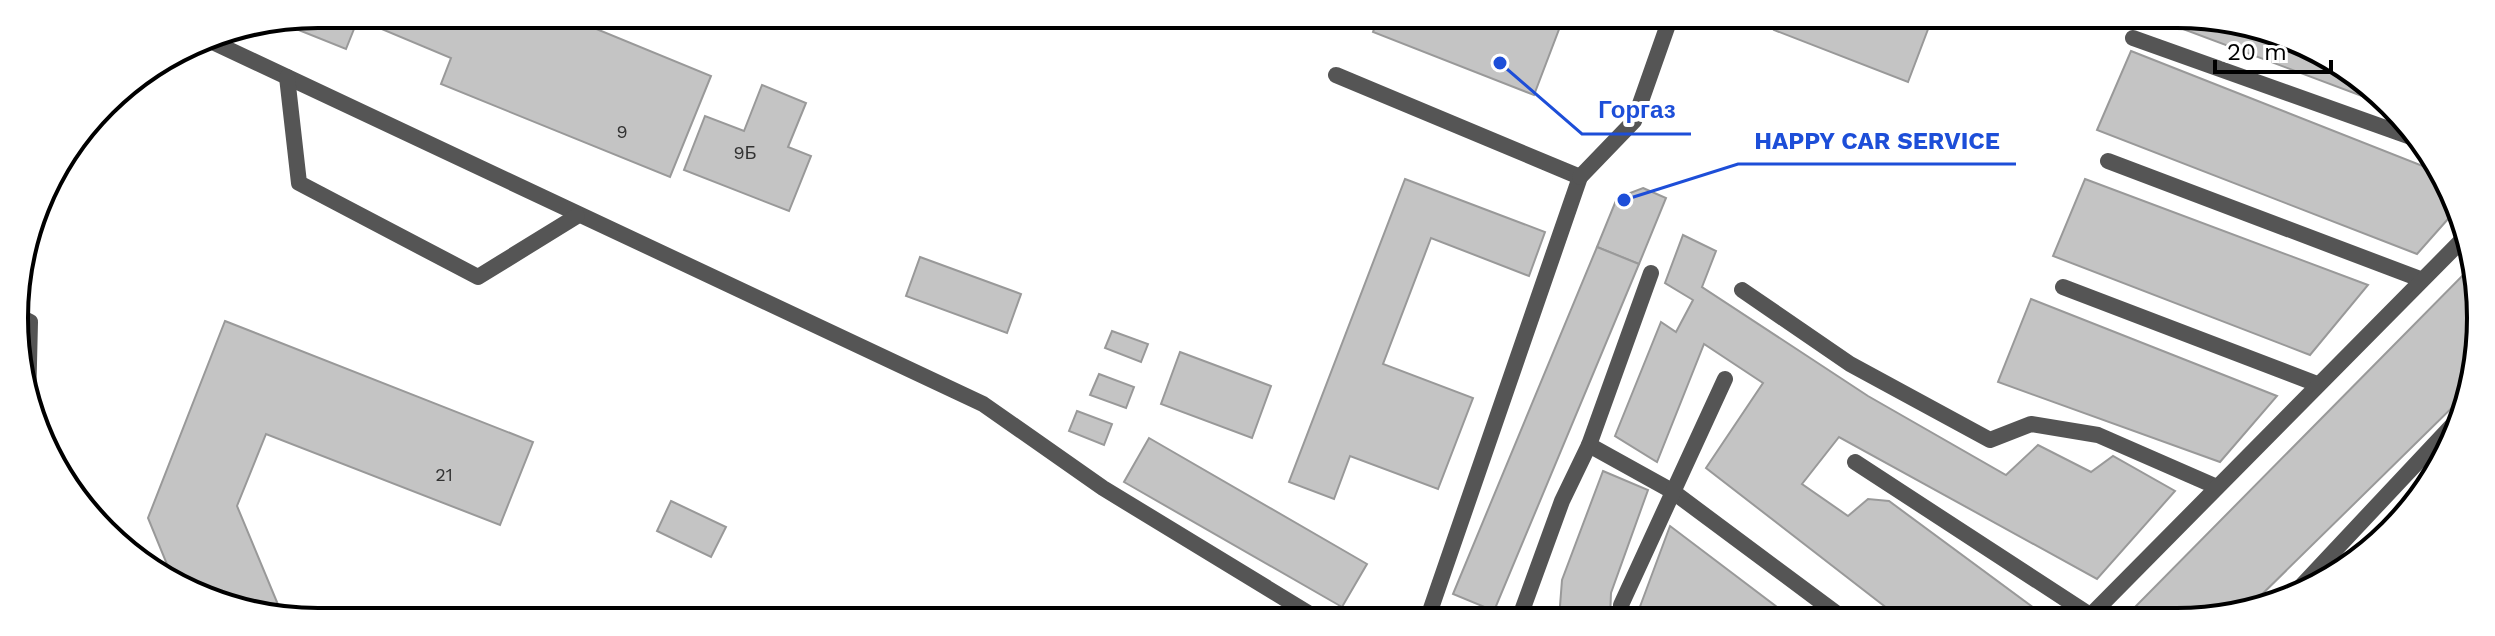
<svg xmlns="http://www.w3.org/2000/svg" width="2495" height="636" font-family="'Work Sans',sans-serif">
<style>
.building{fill:#c4c4c4;stroke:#999;stroke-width:2}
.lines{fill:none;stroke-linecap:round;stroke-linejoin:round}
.lane{stroke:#555;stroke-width:16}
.labels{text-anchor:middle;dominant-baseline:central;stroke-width:8;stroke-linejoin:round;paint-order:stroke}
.number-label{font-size:18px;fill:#313131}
.rim{fill:none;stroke:#000;stroke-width:4}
.leader{fill:none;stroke:#1d4ed8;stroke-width:3}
.callout-dot{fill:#1d4ed8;stroke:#fff;stroke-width:3}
.callout-label{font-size:24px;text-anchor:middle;font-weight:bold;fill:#1d4ed8;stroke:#fff;stroke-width:8;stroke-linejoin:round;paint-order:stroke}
</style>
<rect width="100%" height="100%" fill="#fff"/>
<!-- building -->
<g class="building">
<path d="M318,14H560L711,76L670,177L441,84L451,58L358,19L346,49L281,23Z"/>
<path d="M1379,15L1539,16L1561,24L1534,95L1373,32Z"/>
<path d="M1779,16H1933L1908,82L1774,30Z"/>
<path d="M2151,17H2217L2329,55L2386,105Z"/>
<path d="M2131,51L2438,172L2456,210L2417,254L2097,130Z"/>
<path d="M762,85L806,103L788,147L811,156L789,211L684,170L705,116L744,131Z"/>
<path d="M1405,179L1545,232L1529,276L1431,238L1383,364L1473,398L1438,489L1350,456L1334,499L1289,482Z"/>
<path d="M2085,179L2368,285L2310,355L2053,256Z"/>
<path d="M1643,188L1666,198L1639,264L1597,247L1617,198Z"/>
<path d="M1683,235L1716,251L1702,287L1868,396L2006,475L2038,445L2091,472L2113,456L2175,491L2097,579L1839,437L1802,484L1848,516L1868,499L1889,501L2049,619H1901L1706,468L1763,383L1704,344L1657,462L1615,436L1661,322L1676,332L1693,300L1665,283Z"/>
<path d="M1597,247L1639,264L1494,611L1453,594Z"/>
<path d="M920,257L1021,294L1007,333L906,296Z"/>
<path d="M2472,266L2478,358L2468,392L2246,610L2216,619H2148L2136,606Z"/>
<path d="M2031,299L2277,396L2220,462L1998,382Z"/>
<path d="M225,321L533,442L500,525L266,434L237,506L284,619L175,584L148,518Z"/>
<path d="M1112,331L1148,344L1141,362L1105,348Z"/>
<path d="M1180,352L1271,386L1252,438L1161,404Z"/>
<path d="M1099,374L1134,387L1126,408L1090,395Z"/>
<path d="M1077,411L1112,424L1104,445L1069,431Z"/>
<path d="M1149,438L1367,564L1342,607L1124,482Z"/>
<path d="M1603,471L1648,490L1611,593L1610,619H1559L1562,580Z"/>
<path d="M671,501L726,527L711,557L657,531Z"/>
<path d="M1670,526L1793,619H1648L1638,612Z"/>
</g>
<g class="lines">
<!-- lane -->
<g class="lane">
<path d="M202,37L983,404L1103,488L1318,619"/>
<path d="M2133,38L2422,141"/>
<path d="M1336,75L1580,177L1428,617L1422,619"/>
<path d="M287,77L299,183L478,277L577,216"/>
<path d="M2108,161L2420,279"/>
<path d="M1580,177L1634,121L1671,16"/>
<path d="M2063,287L2317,384"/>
<path d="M1742,290L1850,364L1990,440L2031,424L2098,435L2217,487"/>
<path d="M16,315L30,322L28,404"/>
<path d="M1589,445L1672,491L1844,619"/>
<path d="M1855,462L2096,619"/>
<path d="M2291,597L2461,416"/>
<path d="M2091,615L2468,234"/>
<path d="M1519,619L1562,501L1589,445L1651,273"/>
<path d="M1625,619L1621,605L1725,379"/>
</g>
</g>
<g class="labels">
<!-- number labels -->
<g class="number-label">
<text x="622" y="131">9</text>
<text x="745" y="152">9Б</text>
<text x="444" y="474">21</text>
</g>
</g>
<!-- crop -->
<path d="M0 0H2495V636H0ZM318 28H2177A290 290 0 0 1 2467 318V318A290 290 0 0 1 2177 608H318A290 290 0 0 1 28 318V318A290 290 0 0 1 318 28Z" fill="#fff" fill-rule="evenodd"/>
<path class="rim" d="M318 28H2177A290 290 0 0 1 2467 318V318A290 290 0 0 1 2177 608H318A290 290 0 0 1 28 318V318A290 290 0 0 1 318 28Z"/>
<!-- callouts -->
<path class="leader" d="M1500 63L1582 134H1691M1624 200L1738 164H2016"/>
<g class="callout-dot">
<circle cx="1500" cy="63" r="8"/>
<circle cx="1624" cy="200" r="8"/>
</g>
<g class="callout-label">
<text x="1637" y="118">Горгаз</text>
<text x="1877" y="149">HAPPY CAR SERVICE</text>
</g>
<!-- scale -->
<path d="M2215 60v12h116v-12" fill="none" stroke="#000000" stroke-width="4"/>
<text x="2227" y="60" font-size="24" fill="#000000" stroke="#ffffff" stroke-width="6" paint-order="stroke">20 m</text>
</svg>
